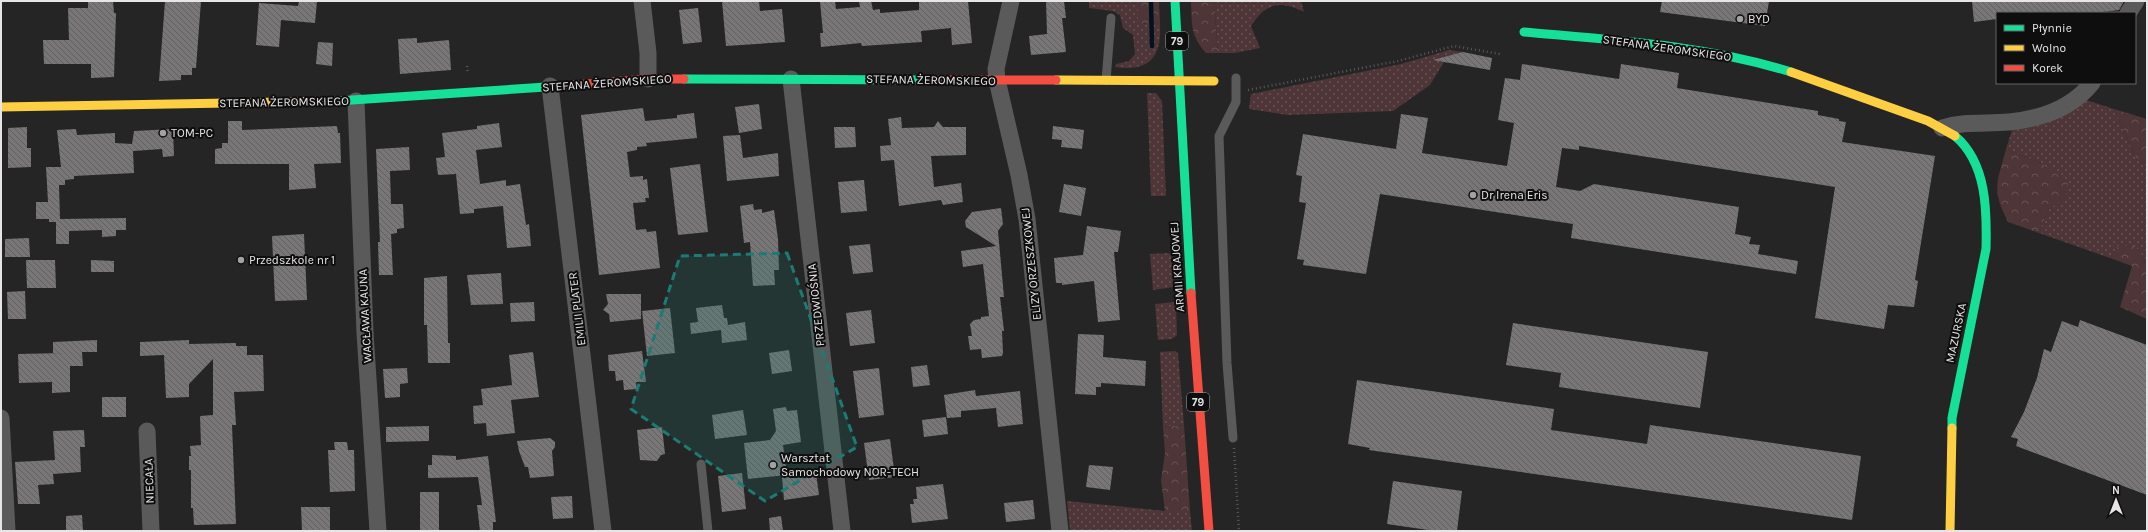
<svg xmlns="http://www.w3.org/2000/svg" width="2148" height="532" font-family="Karla,sans-serif">
<style>
.grass{fill:url(#grass-dots)}
.forest{fill:url(#forest-crowns)}
.lines{fill:none;stroke-linecap:round;stroke-linejoin:round}
.stream{stroke:#03121f;stroke-width:4.5}
.building{fill:url(#building-back-hatch)}
.path{stroke:#595858;stroke-width:2.5;stroke-dasharray:1 3;stroke-linecap:butt}
.lane{stroke:#5b5a5a;stroke-width:9}
.street{stroke:#5b5a5a;stroke-width:17}
.fast{stroke:#16e098;stroke-width:9}
.slow{stroke:#ffcf43;stroke-width:9}
.jam{stroke:#f24e42;stroke-width:9}
.marked{fill:#1a7c74;fill-opacity:0.2;stroke:#1a7c74;stroke-width:3;stroke-dasharray:8 5;stroke-linejoin:round}
.poi-dot{fill:#a3a2a2;stroke:#0f0e0e;stroke-width:1.5}
.labels{text-anchor:middle;dominant-baseline:central;stroke-width:4;stroke-linejoin:round;paint-order:stroke}
.shield{fill:#0f0e0e;stroke:#a6a4a4;stroke-width:1}
.shield-label{font-size:11px;font-weight:bold;fill:#e7e5e5}
.poi-label{font-size:12px;fill:#e7e5e5;stroke:#0f0e0e;text-anchor:start}
.street-label{font-size:12px;fill:#e7e5e5;stroke:#0f0e0e}
</style>
<defs>
<pattern id="grass-dots" width="8" height="8" patternUnits="userSpaceOnUse"><rect width="8" height="8" fill="#4e3537"/><path d="M2 2h.1M6 6h.1" fill="none" stroke="#685254" stroke-width="1.8" stroke-linecap="round"/></pattern>
<pattern id="forest-crowns" width="20" height="18" patternUnits="userSpaceOnUse"><rect width="20" height="18" fill="#4e3537"/><path d="M2 6a3 3 0 1 1 6 0M12 15a3 3 0 1 1 6 0" fill="none" stroke="#685254"/></pattern>
<pattern id="building-back-hatch" width="6" height="6" patternUnits="userSpaceOnUse"><rect width="6" height="6" fill="#787676"/><path d="M-1 5l2 2M0 0l6 6M5-1l2 2" fill="none" stroke="#616060"/></pattern>
</defs>
<rect width="100%" height="100%" fill="#262525"/>
<!-- grass -->
<g class="grass">
<path d="M1089,1H1138V24L1160,23C1162,57 1150,72 1115,67L1116,64L1129,61L1135,54L1133,35L1123,28L1120,15L1113,11L1089,8Z"/>
<path d="M1214,1H1301L1304,12C1280,0 1265,3 1251,26L1260,48L1235,53H1218Z"/>
<path d="M1449,50L1463,52L1452,59L1451,63L1444,62L1430,85L1393,111L1288,115L1249,109L1251,94L1401,64Z"/>
<path d="M1147,93H1156L1162,101L1166,196H1151Z"/>
<path d="M2080,98L2114,109L2136,158L2147,167V264L2141,256L2118,246L2110,258L2039,233L2048,210L2065,197L2041,163L2006,149L2012,130L2054,118Z"/>
<path d="M1169,253L1171,254L1174,287L1153,290L1150,254Z"/>
<path d="M1174,302L1176,306L1177,335L1172,339L1158,340L1155,304Z"/>
<path d="M1175,351L1178,353L1184,425L1163,427L1160,352Z"/>
<path d="M1067,501L1165,511H1190L1192,531H1070Z"/>
</g>
<!-- forest -->
<g class="forest">
<path d="M1138,1H1159L1160,23L1138,24Z"/>
<path d="M1191,1H1214L1218,53H1206C1190,35 1192,24 1191,1Z"/>
<path d="M2114,109L2147,119V167L2136,158Z"/>
<path d="M2006,149L2041,163L2068,182L2066,197L2048,210L2039,233L2008,222C1991,188 1997,184 2006,149Z"/>
<path d="M2132,245L2142,250L2141,256L2147,264V319L2120,307L2132,266L2110,258L2118,246Z"/>
<path d="M1184,425L1190,511H1165L1161,480L1165,453L1163,427Z"/>
</g>
<g class="lines">
<!-- stream -->
<path class="stream" d="M1151,1L1152,46"/>
</g>
<!-- building -->
<g class="building">
<path d="M88,1H113L114,13H116L114,77L91,78V64H44L43,40H69L68,8H88Z"/>
<path d="M165,1H201L196,68H192V75H181V80L159,81Z"/>
<path d="M299,1H317L315,23L281,20L279,47L256,45L259,3L298,6Z"/>
<path d="M722,1H759L760,11L782,9L785,42L726,46Z"/>
<path d="M835,1L836,9L860,7L859,1H871L873,10L880,9V13L919,10V1H968L972,43L952,45L951,28L921,31L922,42L862,46L861,43L821,47L820,33H823L820,2Z"/>
<path d="M1046,1H1064L1066,18H1062L1066,52L1031,55L1029,36L1047,34Z"/>
<path d="M1662,1H1769L1765,26L1660,12Z"/>
<path d="M1972,1H2124L2119,10L2094,13H1997V19L1974,22Z"/>
<path d="M698,8L702,42L683,44L679,10Z"/>
<path d="M417,38V43L449,40L451,70L400,74L398,39Z"/>
<path d="M318,42L333,43L332,66L316,64Z"/>
<path d="M1463,52L1492,58L1490,70L1433,60Z"/>
<path d="M1522,64L1619,79L1621,64L1679,73L1677,88L1818,111V115L1839,119V121L1846,122L1842,142L1935,156L1915,280L1918,281L1914,307L1888,305L1884,329L1815,318L1835,187L1579,146V150L1562,148L1556,187L1580,191L1594,184L1739,207L1735,234L1751,237L1749,244L1760,245L1758,254L1798,261L1796,274L1571,238L1573,224L1380,194L1366,274L1303,265L1304,260L1297,259L1306,203L1299,202L1302,176L1296,175L1303,134L1396,149L1401,114L1428,118L1422,153L1507,166L1514,123L1498,120L1505,78L1520,80Z"/>
<path d="M759,104L762,129L739,133L735,107Z"/>
<path d="M643,108L645,121L677,118V115L694,113L697,138L646,143L647,146L637,147V150L627,152L630,177L643,176V180L647,179L649,198H645L646,202L633,203L636,230L646,229L647,232L656,231L660,268L599,275L581,115Z"/>
<path d="M901,117L902,128L934,127L938,121L943,127H966V155L931,156L934,187L961,183L963,202L943,205L941,200L899,206L894,160L881,161L880,146L891,145L888,119Z"/>
<path d="M228,121H242V130L337,126L338,133H340L341,163L314,164L316,188L289,190V164H215V149L222,148V143H228Z"/>
<path d="M499,123L502,147L476,150L480,184L506,180V186L520,184L526,225L529,224L531,246L507,248L503,206L474,209V213L460,214L456,174L438,175L436,158L445,157L442,133L477,129V126Z"/>
<path d="M1053,126L1084,130L1082,149L1061,147L1062,140L1052,139Z"/>
<path d="M27,127V148H31V167L8,168V128Z"/>
<path d="M834,127H855L856,147L835,148Z"/>
<path d="M76,129L77,135L115,133V143L132,144L134,131L173,129L174,156L163,157L162,149L133,151L134,173L74,176V179L65,180V185H59L60,219L126,218V230H116V236L102,237V230L69,231V244H56V222H49V219H36V202H48L46,167H61L57,130Z"/>
<path d="M740,135L743,158L778,153L779,176L727,181L723,136Z"/>
<path d="M409,147L410,170L390,171L391,204H403L404,228L397,229V233L391,234L393,275H379L378,242H380L376,149Z"/>
<path d="M700,164L708,232L678,235L670,168Z"/>
<path d="M864,180L867,211L841,213L838,182Z"/>
<path d="M1064,184L1086,188L1081,216L1059,212Z"/>
<path d="M753,204L754,210L762,209V213L774,210L778,239L779,270H774L775,285L753,286L750,242L744,243L740,206Z"/>
<path d="M1001,208L1003,224L998,231L1004,297H1000L1004,331H1002L1003,353L1002,356L982,358L981,349L970,350L968,336H972L970,324L974,320L981,319V317L989,316L983,264L963,267L961,251L996,246L966,227L965,221L972,212Z"/>
<path d="M1087,226L1121,231L1118,252H1114L1120,320L1098,322L1094,281L1062,285V283H1056L1054,258L1083,255Z"/>
<path d="M304,234L307,300L275,301L272,236Z"/>
<path d="M29,238L30,257H5V239Z"/>
<path d="M870,244L873,272L853,274L849,246Z"/>
<path d="M26,260H55L56,288H27Z"/>
<path d="M91,260L114,261V272H91Z"/>
<path d="M501,273L503,304L471,305L467,275Z"/>
<path d="M447,276L448,343H450V363H428L427,325H424V278Z"/>
<path d="M25,291L26,319H8L7,292Z"/>
<path d="M606,294H641V319L610,322L609,314L603,310L608,304Z"/>
<path d="M534,302L535,321L511,322L510,303Z"/>
<path d="M722,305L724,318H727L728,325L745,322L747,340L722,343L721,330L691,334L690,323L698,322L696,308Z"/>
<path d="M670,308L675,353L647,356L642,311Z"/>
<path d="M871,310L875,343L850,346L846,313Z"/>
<path d="M2080,320L2147,345V495L2016,446L2018,439L2011,437L2024,412L2037,378L2044,349L2051,352L2062,321L2078,327Z"/>
<path d="M1513,323L1708,352L1700,408L1559,387L1561,373L1506,365Z"/>
<path d="M1078,334L1104,335L1103,357L1146,361L1145,386L1101,383V387H1096V395L1075,394Z"/>
<path d="M97,340V352H82L83,366H70V392L52,393V382L19,383L18,354L63,353H53V342Z"/>
<path d="M189,340V344L236,343V346H247V355H263L264,391L234,392L236,425H232L236,524L194,525L193,508H191V470H189V456H191L190,446L201,445L200,416L213,415V359L189,384V397L166,398L164,355L140,356V342Z"/>
<path d="M789,350L792,371L772,374L769,353Z"/>
<path d="M642,351L646,382H636L637,389L624,390L623,380L616,381L615,371H609L608,355Z"/>
<path d="M533,352L539,397L511,400L515,433L487,436L486,423L474,424L473,406L483,405L481,389L512,385L509,355Z"/>
<path d="M927,365L930,385L913,387L911,367Z"/>
<path d="M407,368L408,383L400,384V397L385,398L383,369Z"/>
<path d="M879,368L884,415L859,418L853,371Z"/>
<path d="M1357,380L1554,409L1551,430L1647,444L1650,425L1861,456L1852,520L1369,450L1370,448L1348,444Z"/>
<path d="M975,390L976,396L1020,391L1023,424L998,427L996,408L961,411V417L947,418L944,395Z"/>
<rect x="102" y="397" width="24" height="20"/>
<path d="M786,407L787,411L797,410L801,442L783,445L787,475L748,479L744,443L770,440L776,431L773,409Z"/>
<path d="M743,410L747,435L715,439L712,415Z"/>
<path d="M946,417L948,434L924,437L922,420Z"/>
<path d="M429,426V441L386,442V427Z"/>
<path d="M662,427L665,454L661,455L657,461L640,460L637,430Z"/>
<path d="M84,430L85,447H80L81,472L53,474L54,484L38,485L40,504H18L15,462L55,460L53,431Z"/>
<path d="M550,438L555,442V447L552,451L554,476L530,478L528,467H525L519,451L517,441Z"/>
<path d="M890,439L895,477L869,480L864,443Z"/>
<path d="M334,442H347L348,450H354L355,491L330,492L328,450H335Z"/>
<path d="M432,455L456,456V460L488,456L496,522H493V531H480L477,505H482L478,477L428,478V465H432Z"/>
<path d="M1089,465L1113,467L1110,490L1086,487Z"/>
<path d="M742,473L746,509L722,512L718,476Z"/>
<path d="M816,473L819,495L784,500L782,477Z"/>
<path d="M1393,481L1462,491L1457,531H1435L1387,524Z"/>
<path d="M943,484L948,519L912,523L910,504H914L913,499H917L916,487Z"/>
<rect x="420" y="492" width="19" height="39"/>
<path d="M572,496L573,518L553,519L551,497Z"/>
<path d="M1033,500L1035,519L1006,522L1004,503Z"/>
<path d="M301,507H330V531H302Z"/>
<path d="M82,515L83,531H66V516Z"/>
<path d="M781,516L783,531H770L769,518Z"/>
</g>
<g class="lines">
<!-- path -->
<g class="path">
<path d="M467,66L468,73"/>
<path d="M1248,90L1398,61L1454,46L1500,54"/>
<path d="M1234,448L1239,531"/>
</g>
<!-- lane -->
<g class="lane">
<path d="M1106,80L1111,18"/>
<path d="M1233,438L1227,363L1219,136L1236,102V78"/>
<path d="M701,464L708,531"/>
</g>
<!-- street -->
<g class="street">
<path d="M642,1L648,53V79"/>
<path d="M1011,1L996,69L997,80L1019,175L1027,219L1060,531"/>
<path d="M2128,13L2136,1"/>
<path d="M791,79L842,531"/>
<path d="M550,86L603,531"/>
<path d="M356,101L365,333L378,531"/>
<path d="M1942,128C1964,121 1986,124 2009,122C2040,119 2072,108 2092,83"/>
<path d="M1,418L7,531"/>
<path d="M147,431L151,531"/>
</g>
<!-- fast -->
<g class="fast">
<path d="M1175,1L1191,293"/>
<path d="M1524,32C1614,40 1704,45 1791,72"/>
<path d="M684,79L933,80"/>
<path d="M337,101L561,86"/>
<path d="M1952,428V418L1986,249C1987,211 1987,163 1955,136"/>
</g>
<!-- slow -->
<g class="slow">
<path d="M1791,72L1928,121L1955,136"/>
<path d="M1056,80L1214,81"/>
<path d="M1,107L337,101"/>
<path d="M1950,531L1952,428"/>
</g>
<!-- jam -->
<g class="jam">
<path d="M933,80H1056"/>
<path d="M561,86L648,79H684"/>
<path d="M1191,293L1209,531"/>
</g>
</g>
<!-- marked area -->
<path class="marked" d="M787,253L857,447L765,501L631,409L680,256Z"/>
<!-- markers -->
<g class="poi-dot">
<circle cx="1740" cy="19" r="4"/>
<circle cx="163" cy="133" r="4"/>
<circle cx="1473" cy="195" r="4"/>
<circle cx="241" cy="260" r="4"/>
<circle cx="773" cy="465" r="4"/>
</g>
<g class="labels">
<!-- shield labels -->
<g class="shield">
<rect x="1166" y="32" width="22" height="18" rx="3"/>
<rect x="1187" y="393" width="22" height="18" rx="3"/>
</g>
<g class="shield-label">
<text x="1177" y="41">79</text>
<text x="1198" y="402">79</text>
</g>
<!-- poi labels -->
<g class="poi-label">
<text x="1748" y="19">BYD</text>
<text x="171" y="133">TOM-PC</text>
<text x="1481" y="195">Dr Irena Eris</text>
<text x="249" y="260">Przedszkole nr 1</text>
<text x="781" y="458">Warsztat<tspan x="781" dy="14">Samochodowy NOR-TECH</tspan></text>
</g>
<!-- street labels -->
<g class="street-label">
<text transform="translate(1667 48) rotate(8)">STEFANA ŻEROMSKIEGO</text>
<text transform="translate(931 80) rotate(1)">STEFANA ŻEROMSKIEGO</text>
<text transform="translate(607 83) rotate(-4)">STEFANA ŻEROMSKIEGO</text>
<text transform="translate(284 102) rotate(-1)">STEFANA ŻEROMSKIEGO</text>
<text transform="translate(1031 264) rotate(-96)">ELIZY ORZESZKOWEJ</text>
<text transform="translate(1177 267) rotate(-94)">ARMII KRAJOWEJ</text>
<text transform="translate(816 305) rotate(-96)">PRZEDWIOŚNIA</text>
<text transform="translate(577 309) rotate(-97)">EMILII PLATER</text>
<text transform="translate(365 316) rotate(-93)">WACŁAWA KAUNA</text>
<text transform="translate(1956 333) rotate(-78)">MAZURSKA</text>
<text transform="translate(149 481) rotate(-92)">NIECAŁA</text>
</g>
</g>
<!-- border -->
<rect width="2148" height="532" fill="none" stroke="#e7e5e5" stroke-width="4"/>
<!-- legend -->
<rect x="1996" y="12" width="140" height="72" fill="#0f0e0e" stroke="#656464"/>
<rect x="2004" y="25" width="20" height="6" fill="#16e098" stroke="#656464"/>
<text x="2032" y="32" font-size="12" fill="#e7e5e5">Płynnie</text>
<rect x="2004" y="45" width="20" height="6" fill="#ffcf43" stroke="#656464"/>
<text x="2032" y="52" font-size="12" fill="#e7e5e5">Wolno</text>
<rect x="2004" y="65" width="20" height="6" fill="#f24e42" stroke="#656464"/>
<text x="2032" y="72" font-size="12" fill="#e7e5e5">Korek</text>
<!-- north arrow -->
<g transform="translate(2116 500)" stroke="#0f0e0e" stroke-width="3" paint-order="stroke">
<path d="M0-3L7 15L0 10L-7 15Z" fill="#e7e5e5"/>
<text y="-6" font-size="11" font-weight="bold" text-anchor="middle" fill="#e7e5e5">N</text>
</g>
</svg>
